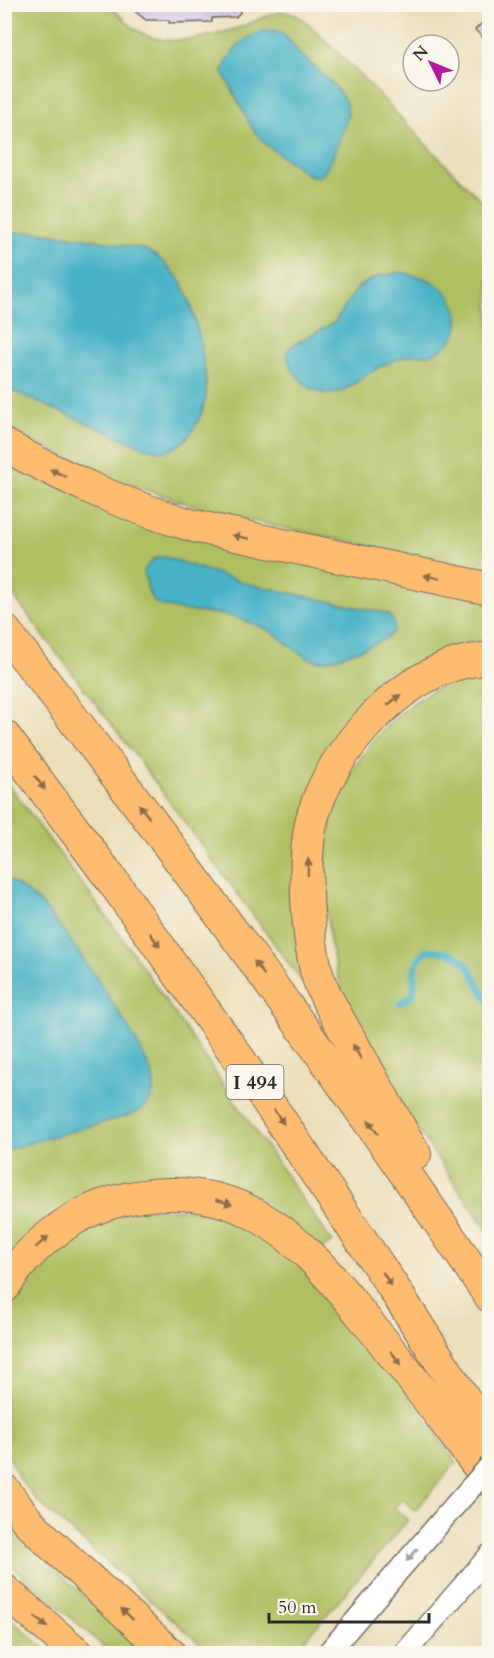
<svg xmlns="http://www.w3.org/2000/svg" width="494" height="1658" font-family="Cardo,serif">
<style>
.green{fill:#afbf62;stroke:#6d7546;stroke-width:1.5}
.water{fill:#47b2c6;stroke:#396e78;stroke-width:1.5}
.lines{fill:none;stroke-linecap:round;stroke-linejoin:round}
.stream{stroke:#47b2c6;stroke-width:7}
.building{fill:#c9b6e4}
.tertiary-casing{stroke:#6e6a5d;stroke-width:24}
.motorway-casing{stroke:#6e6a5d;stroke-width:34}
.tertiary{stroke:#fff;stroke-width:21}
.motorway{stroke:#febc70;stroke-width:32}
.tertiary-bridge-casing{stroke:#6e6a5d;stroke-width:24;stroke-linecap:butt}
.tertiary-bridge{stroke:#fff;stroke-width:21}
.oneway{fill:#8a6c4a}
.oneway2{fill:#a0a0a0}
.labels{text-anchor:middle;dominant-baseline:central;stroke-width:4.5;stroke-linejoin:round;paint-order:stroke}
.shield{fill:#fbf7ec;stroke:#696865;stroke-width:1.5}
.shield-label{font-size:20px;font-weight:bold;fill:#2b2b2b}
</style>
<rect width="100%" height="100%" fill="#fbf7ec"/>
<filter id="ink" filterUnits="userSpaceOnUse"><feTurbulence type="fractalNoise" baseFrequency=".0167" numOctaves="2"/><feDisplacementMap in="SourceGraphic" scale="12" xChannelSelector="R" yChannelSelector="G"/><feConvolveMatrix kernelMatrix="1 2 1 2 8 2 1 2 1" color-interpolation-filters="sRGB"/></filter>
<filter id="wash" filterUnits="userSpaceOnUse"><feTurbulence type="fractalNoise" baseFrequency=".008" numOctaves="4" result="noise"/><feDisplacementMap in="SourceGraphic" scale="24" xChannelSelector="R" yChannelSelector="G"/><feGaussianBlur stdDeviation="1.35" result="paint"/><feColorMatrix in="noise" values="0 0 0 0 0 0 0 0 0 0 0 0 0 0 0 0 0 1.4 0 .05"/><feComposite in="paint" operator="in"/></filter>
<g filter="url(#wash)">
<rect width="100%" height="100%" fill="#ebdfbb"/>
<!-- green -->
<g class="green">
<path d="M4,5H109C120,15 133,30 148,36C178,47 226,34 255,21C267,16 280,8 294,14C307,19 324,40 335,50C388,101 435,158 489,207V570L274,526L192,505L112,479L5,428Z"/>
<path d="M4,459L489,595V637L449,648L405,672L329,753L304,984L135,755L5,585Z"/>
<path d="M489,668V1233C439,1159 381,1085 347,1001C335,973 329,943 327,913C324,886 323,858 329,831C340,775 381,721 430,692C449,681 469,675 489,668Z"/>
<path d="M5,780L128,946L332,1242L322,1249L187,1182L5,1263Z"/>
<path d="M139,1209L200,1210L243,1224L295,1257L420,1410L456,1463L415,1510L402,1499L394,1508L408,1520L303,1642L290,1654L208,1653L202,1649L203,1646L38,1502L19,1478L5,1449L4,1319L19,1289L51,1252L92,1224Z"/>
<path d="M4,1515L56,1570L145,1653H111L5,1560Z"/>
<path d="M5,1614L50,1653H5Z"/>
</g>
<!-- water -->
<g class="water">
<path d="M273,30L283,33L298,52L334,85L346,102L348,116L332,159L323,174L317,177L309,175L266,145L252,128L223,72C230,48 248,32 273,30Z"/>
<path d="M37,232C66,235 94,239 123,245C131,247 143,247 150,252C162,259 175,272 182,284C194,305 207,367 206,392C205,411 192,441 172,449C163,453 154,450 145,448L5,388V233Z"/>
<path d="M400,272C410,275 426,277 435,283C458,298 469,328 444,347C440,349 436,353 432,354C427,356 420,354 414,355C405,356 396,360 388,363C358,374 337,413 303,382C293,372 287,364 287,350L295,344L335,322L358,287L376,277Z"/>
<path d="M165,557L249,584L389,614C393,620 396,624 393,631C390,641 330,662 318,661C300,659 284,638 268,630C257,625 245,621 234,617C216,612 165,612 154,601C147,594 146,579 144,570L155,558Z"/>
<path d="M5,878C19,886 34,896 45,908C68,934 153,1055 154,1085C154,1099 146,1108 134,1114L5,1150Z"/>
</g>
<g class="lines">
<!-- stream -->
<path class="stream" d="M400,1003L413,995C417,972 408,969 427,950C447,951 462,954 472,972C479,983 480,992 490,1001"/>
</g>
<g id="blocks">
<!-- building -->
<g class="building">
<path d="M126,4H247L236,17L212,18V22L169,23V20H146Z"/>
<path d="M490,15V44L475,30Z"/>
</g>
</g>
</g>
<g filter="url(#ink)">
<use href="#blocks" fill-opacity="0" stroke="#6e6a5d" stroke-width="1.5"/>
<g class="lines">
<defs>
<g id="tertiary">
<path d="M327,1654L450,1511"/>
<path d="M404,1654L490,1555"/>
</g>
<g id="motorway">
<path d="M4,445C67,479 125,506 194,526L490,589"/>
<path d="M4,630C174,846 335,1069 490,1296"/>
<path d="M4,736L114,883L237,1056L391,1284L490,1439"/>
<path d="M415,1154C393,1117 373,1080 352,1043C341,1024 323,995 317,974C307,934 301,852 314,812C333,753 387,691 445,668C459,662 475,660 490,658"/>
<path d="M4,1287C32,1242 78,1208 130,1198C174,1190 219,1194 258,1216C303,1241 336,1283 368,1323C410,1374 449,1428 490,1481"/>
<path d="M4,1490L26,1519L48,1541L170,1654"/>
<path d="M4,1590L78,1654"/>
</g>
</defs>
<!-- tertiary casing -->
<use href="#tertiary" class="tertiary-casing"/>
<!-- motorway casing -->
<use href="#motorway" class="motorway-casing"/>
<!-- tertiary -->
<use href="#tertiary" class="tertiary"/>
<!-- motorway -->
<use href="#motorway" class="motorway"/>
<defs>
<path id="tertiary-bridge" d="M450,1511L490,1466"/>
</defs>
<!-- tertiary-bridge casing -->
<use href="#tertiary-bridge" class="tertiary-bridge-casing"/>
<!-- tertiary-bridge -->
<use href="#tertiary-bridge" class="tertiary-bridge"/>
</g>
<!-- one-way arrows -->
<defs><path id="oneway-solid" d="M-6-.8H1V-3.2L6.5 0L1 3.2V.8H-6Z" transform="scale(1.5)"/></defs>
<g class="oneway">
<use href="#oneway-solid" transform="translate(58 473) rotate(-154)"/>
<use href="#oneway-solid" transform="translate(241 537) rotate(-168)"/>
<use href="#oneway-solid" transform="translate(432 577) rotate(-168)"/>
<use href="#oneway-solid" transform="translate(394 700) rotate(-40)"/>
<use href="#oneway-solid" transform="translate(40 783) rotate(53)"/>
<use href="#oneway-solid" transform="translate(144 811) rotate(-127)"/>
<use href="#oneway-solid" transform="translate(308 867) rotate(-89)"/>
<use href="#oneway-solid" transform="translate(155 940) rotate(55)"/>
<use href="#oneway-solid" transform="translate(259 968) rotate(-126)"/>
<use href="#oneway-solid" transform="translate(357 1052) rotate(-119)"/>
<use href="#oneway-solid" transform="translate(279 1117) rotate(55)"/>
<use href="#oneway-solid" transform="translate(373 1127) rotate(-125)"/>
<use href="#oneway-solid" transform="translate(224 1202) rotate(16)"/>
<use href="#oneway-solid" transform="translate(42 1242) rotate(-41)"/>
<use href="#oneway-solid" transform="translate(387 1279) rotate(57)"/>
<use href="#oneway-solid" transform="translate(396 1358) rotate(52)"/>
<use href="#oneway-solid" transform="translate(127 1614) rotate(-137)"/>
<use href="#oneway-solid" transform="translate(41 1622) rotate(41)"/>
</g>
<use class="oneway2" href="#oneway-solid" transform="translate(412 1555) rotate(131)"/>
</g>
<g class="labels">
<!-- shield labels -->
<rect class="shield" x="226.5" y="1065" width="57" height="34" rx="4.5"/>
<g class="shield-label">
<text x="255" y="1082">I 494</text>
</g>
</g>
<!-- margin -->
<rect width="494" height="1658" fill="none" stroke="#fbf7ec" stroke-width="24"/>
<!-- north arrow -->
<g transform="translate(431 63) rotate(313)"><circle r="28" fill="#fbf7ec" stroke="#a8a59f" stroke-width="1.5"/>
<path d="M0-4.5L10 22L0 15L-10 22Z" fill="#b5179e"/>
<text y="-9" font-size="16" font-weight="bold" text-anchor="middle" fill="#2b2b2b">N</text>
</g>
<!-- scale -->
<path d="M269 1613v9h160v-9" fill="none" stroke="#2b2b2b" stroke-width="3"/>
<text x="278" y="1613" font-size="18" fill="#2b2b2b" stroke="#fbf7ec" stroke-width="4.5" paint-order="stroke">50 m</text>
</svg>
